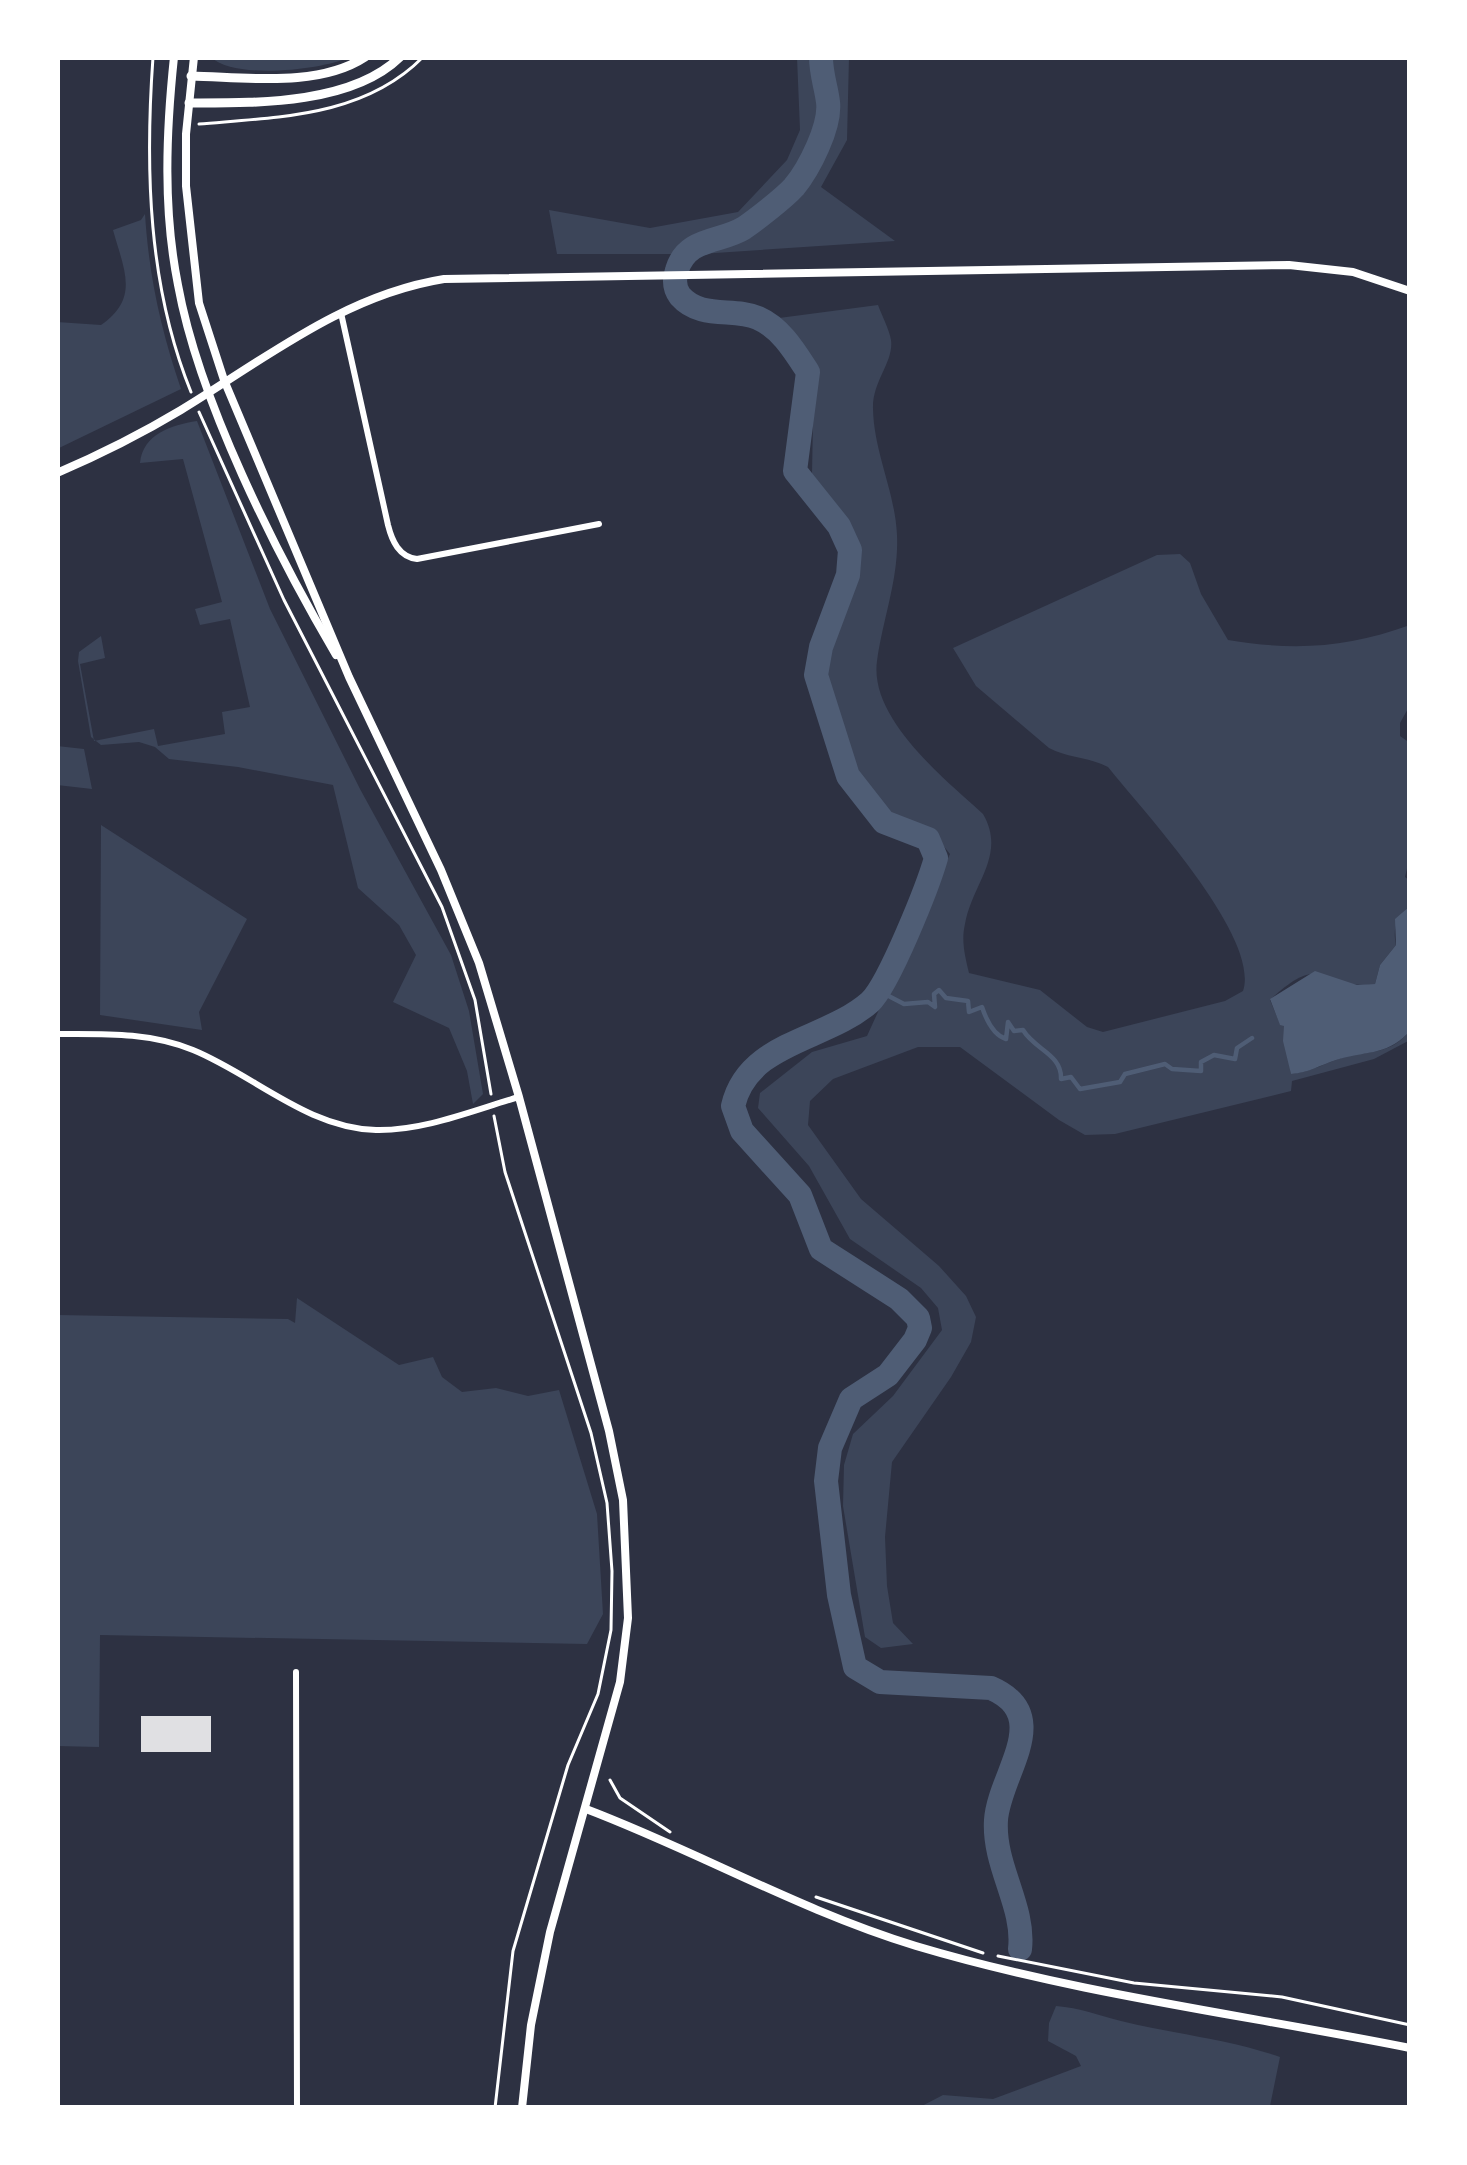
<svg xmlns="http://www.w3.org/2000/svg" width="1467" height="2165" font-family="'Public Sans',sans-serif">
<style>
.green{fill:#3c4559}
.water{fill:#4f5d75}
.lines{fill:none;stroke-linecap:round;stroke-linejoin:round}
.stream{stroke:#4f5d75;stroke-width:4.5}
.river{stroke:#4f5d75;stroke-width:24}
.building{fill:#e0e0e3}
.path{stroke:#fff;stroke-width:3}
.minor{stroke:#fff;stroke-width:6}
.tertiary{stroke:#fff;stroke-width:8}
.secondary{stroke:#fff;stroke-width:8}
.trunk{stroke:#fff;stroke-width:9}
</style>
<rect width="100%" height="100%" fill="#2d3142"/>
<!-- green -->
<g class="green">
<path d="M211,57H350C322,70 234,80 211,57Z"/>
<path d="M797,57H849L847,140L821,187L895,241L700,254H557L549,210L650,228L738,212L787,160L800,130Z"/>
<path d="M145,214C149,277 161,330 181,389L57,449V322L101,325C140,298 124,270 113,230L141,220Z"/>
<path d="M878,305C882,316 889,329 891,340C894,362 872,381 873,409C874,453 895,491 897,535C899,578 883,618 877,661C869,719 945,779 983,814C1007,855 972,884 965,924C961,941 965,956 969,973L1040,990L1087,1027L1103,1032L1225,1001L1243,991C1261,937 1143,811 1108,767C1089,757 1068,758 1049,748L976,686L953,648L1157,555L1180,554L1190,563L1201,594L1228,640C1294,651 1347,648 1410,625V705L1400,723V736L1410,743V856L1405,877L1410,881V906C1398,916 1392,926 1396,945L1380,965L1375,984C1322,992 1326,947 1270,1000L1280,1024L1284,1025L1291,1074C1313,1072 1328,1061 1348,1056C1373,1051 1393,1053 1410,1030V1040L1374,1059L1292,1081L1291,1091L1115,1134L1085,1135L1059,1120L960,1047H918L833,1079L810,1101L808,1125L861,1199L939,1266L966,1296L976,1317L971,1342L951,1377L892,1462L885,1537L887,1586L893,1623L913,1644L881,1648L865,1637L843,1506L844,1465L853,1434L893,1396L942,1330L938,1308L921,1288L850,1239L809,1166L758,1108L760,1093L812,1052L867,1036L950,854L937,838L892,823L861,784L833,721L823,660L850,581L855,552L851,528L812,474L814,365L779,318Z"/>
<path d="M197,421L270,609L360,789L451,955L469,1011L483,1094L473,1104L467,1071L449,1028L393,1002L416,955L399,925L358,888L333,785L238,767L169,759L155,747L139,742L101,745L91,737L78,661L79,652L101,636L105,658L80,664L94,741L154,729L158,746L225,734L222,712L250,707L230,619L200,625L195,609L222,602L183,459L140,463C143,434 171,425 197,421Z"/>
<path d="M57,746L84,749L92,789L57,785Z"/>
<path d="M101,825L247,919L199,1012L202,1030L100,1015Z"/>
<path d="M297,1298L399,1365L433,1357L442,1377L462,1392L496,1388L528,1396L559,1390L597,1514L603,1614L587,1644L100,1635L99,1747L57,1746V1315L288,1319L295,1323Z"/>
<path d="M1056,2006C1080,2008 1098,2015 1121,2021C1174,2034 1228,2039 1280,2057L1270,2106L918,2108L943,2095L993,2099L1081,2066L1076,2056L1048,2041L1049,2023Z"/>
</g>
<!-- water -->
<path class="water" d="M1410,906L1407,1034C1386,1056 1363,1051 1336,1060C1320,1065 1309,1073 1291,1074L1283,1041L1284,1026L1280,1025L1270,999L1315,971L1357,985L1375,984L1380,965L1396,945L1395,919Z"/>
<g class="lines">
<!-- stream -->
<path class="stream" d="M879,991L904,1004L928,1002L935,1007L934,994L939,990L946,998L968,1001L969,1012L982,1007C986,1019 993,1035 1006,1039L1008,1022L1014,1031L1023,1030C1035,1050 1062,1054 1061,1079L1071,1077L1080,1089L1120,1082L1125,1074L1165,1064L1172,1069L1201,1071V1062L1214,1055L1235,1059L1237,1048L1252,1038"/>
<!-- river -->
<path class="river" d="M821,57C821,74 826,86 828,102C831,126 809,169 794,187C784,198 757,219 744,228C720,243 687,237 677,270C674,279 674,288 680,296C701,320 734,307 758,318C781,328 795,352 808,372L795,471L839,526L850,550L848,575L821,647L816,675L848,776L884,822L928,839L936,858C928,886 889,984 870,1002C826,1041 748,1041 733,1106L742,1131L800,1195L821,1249L899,1299L918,1318L920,1328L915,1340L888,1375L851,1399L830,1448L826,1481L839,1595L855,1667L880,1682L991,1688C1055,1716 999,1774 996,1820C993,1866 1025,1906 1020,1949"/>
</g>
<!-- building -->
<rect class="building" x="141" y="1716" width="70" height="36"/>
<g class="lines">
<!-- path -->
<g class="path">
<path d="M153,57C145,169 148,286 191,392"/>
<path d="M199,124C279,117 364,117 423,57"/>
<path d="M199,412L284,600L442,907L475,1000L491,1094"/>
<path d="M494,1116L505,1172L591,1433L607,1503L612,1571L611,1630L598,1694L568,1765L513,1951L495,2108"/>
<path d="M610,1780L620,1798L670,1832"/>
<path d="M816,1897L983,1953"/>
<path d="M998,1956L1134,1983L1282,1997L1410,2025"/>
</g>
<!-- minor -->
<g class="minor">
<path d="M341,313L388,525C392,541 399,557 417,559L599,524"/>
<path d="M57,1034C104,1034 149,1032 193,1050C254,1075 307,1128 376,1130C424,1131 474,1110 519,1097"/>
<path d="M296,1672L297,2108"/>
</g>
<!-- tertiary -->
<g class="tertiary">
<path d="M57,473C99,455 141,434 181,410C265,359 344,295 444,279L1289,265L1353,272L1410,291"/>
<path d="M586,1809C697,1851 801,1911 916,1946C1077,1994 1246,2015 1410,2048"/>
</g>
<!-- secondary -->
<g class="secondary">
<path d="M174,57C166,133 163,210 178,285C199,401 276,553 336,655"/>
<path d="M194,57L186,134V186L199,303L224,380L349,677L441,870L479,963L519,1097L609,1431L623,1500L628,1618L620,1682L550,1932L531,2025L522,2108"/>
</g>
<!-- trunk -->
<g class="trunk">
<path d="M191,76C245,77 318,88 365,57"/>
<path d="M189,103C254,103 351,105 400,57"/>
</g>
</g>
<!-- border -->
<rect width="1467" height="2165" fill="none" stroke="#ffffff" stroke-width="120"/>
</svg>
